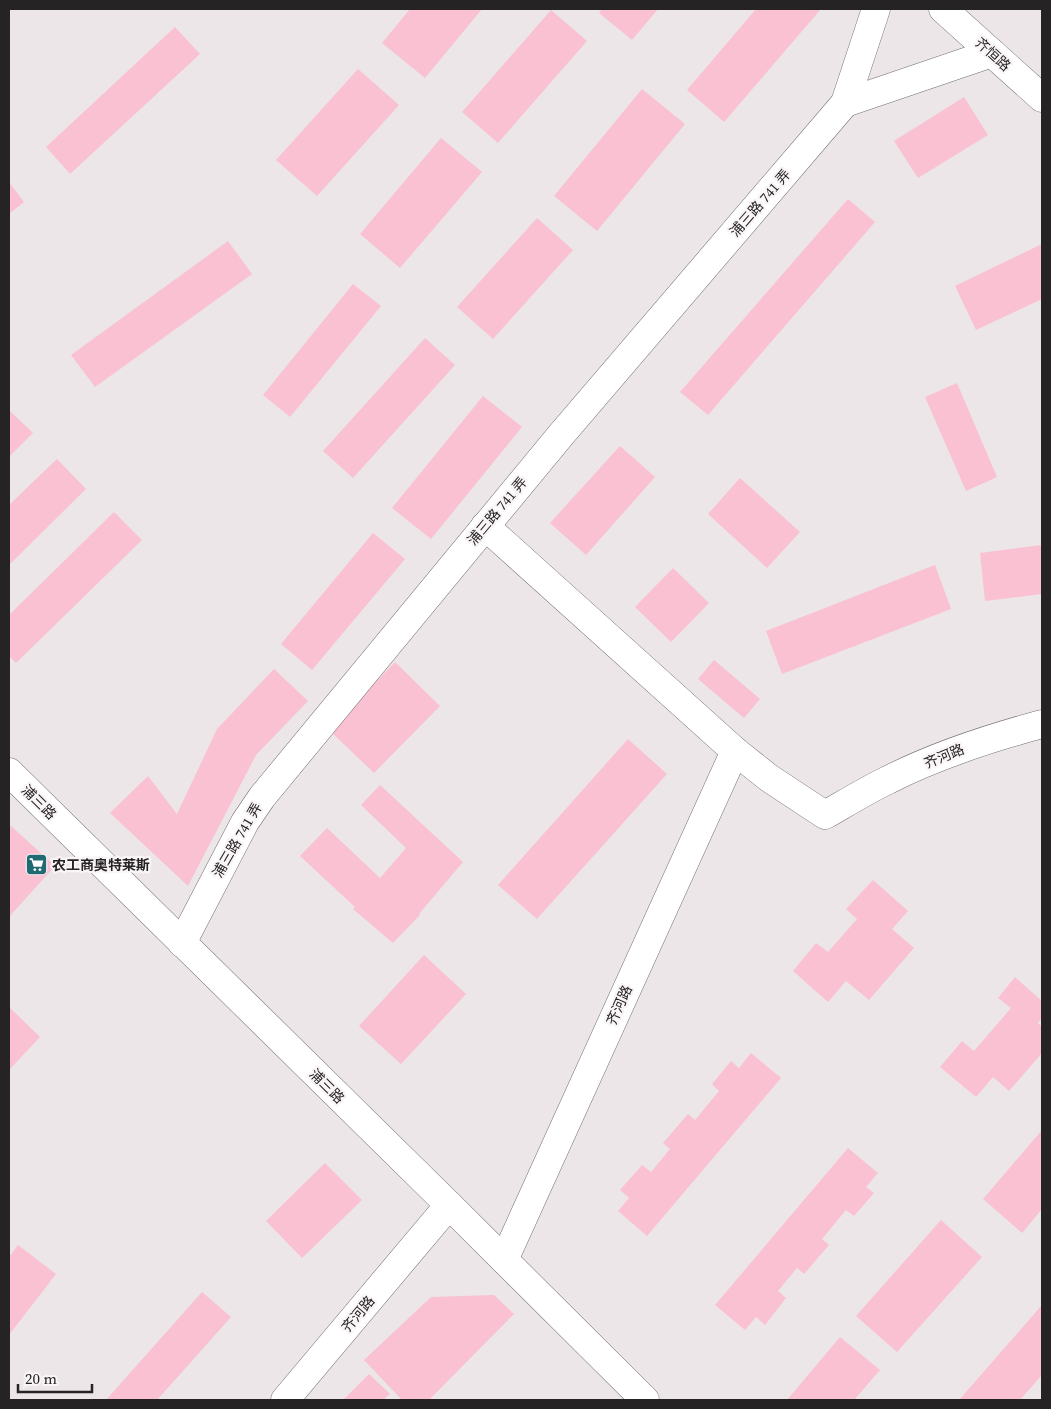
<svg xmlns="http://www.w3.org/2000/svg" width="1051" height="1409" font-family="'Source Serif 4','Noto Sans SC',serif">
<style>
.building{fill:#fac1d3}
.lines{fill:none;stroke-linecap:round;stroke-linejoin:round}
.minor-casing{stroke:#757072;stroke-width:29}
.minor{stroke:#fff;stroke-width:28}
.labels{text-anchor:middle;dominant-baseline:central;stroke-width:4.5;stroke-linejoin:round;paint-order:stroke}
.street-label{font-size:14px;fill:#252324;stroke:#f9f4f5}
.poi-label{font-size:14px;font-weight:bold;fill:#252324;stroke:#f9f4f5;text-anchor:start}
</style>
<rect width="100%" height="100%" fill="#ece6e8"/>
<!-- building -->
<g class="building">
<path d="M410,9H482L425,78L382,43Z"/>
<path d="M602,9H658L632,40L599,13Z"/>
<path d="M756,9H821L724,122L687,90Z"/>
<path d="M551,10L587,41L498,143L462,112Z"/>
<path d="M175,27L200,54L70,174L46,147Z"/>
<path d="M358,69L399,105L317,196L276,160Z"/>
<path d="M642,89L685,124L597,231L554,196Z"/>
<path d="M964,97L988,135L918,178L894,141Z"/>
<path d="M441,138L482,172L400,268L360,234Z"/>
<path d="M9,182L24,202L9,214Z"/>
<path d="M848,199L875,222L708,415L680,392Z"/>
<path d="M537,218L573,250L493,339L457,307Z"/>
<path d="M228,241L252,274L95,387L71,355Z"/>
<path d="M1042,244V299L976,330L955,286Z"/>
<path d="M353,284L381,306L290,417L263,395Z"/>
<path d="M425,338L455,365L353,478L323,451Z"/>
<path d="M957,383L997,477L966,491L925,397Z"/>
<path d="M483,396L522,427L431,539L392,508Z"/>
<path d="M9,410L33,433L9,457Z"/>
<path d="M620,446L655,477L586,555L550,523Z"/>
<path d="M57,459L86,489L9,565V505Z"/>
<path d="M740,478L800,532L767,568L708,514Z"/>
<path d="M114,512L142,540L16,663L9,656V615Z"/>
<path d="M373,533L405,559L312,670L281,644Z"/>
<path d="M1042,545V594L985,601L980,553Z"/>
<path d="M935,565L951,609L782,674L766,631Z"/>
<path d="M673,568L709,603L671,642L635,607Z"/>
<path d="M714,660L760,699L744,718L698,679Z"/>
<path d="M395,662L440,706L374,773L329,730Z"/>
<path d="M274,669L308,701L256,755L188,886L110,813L148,776L177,814L217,729Z"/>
<path d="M628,739L667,774L537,919L498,885Z"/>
<path d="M380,785L463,862L419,914L420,915L393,943L353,909L355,907L300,856L327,828L380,878L406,848L361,805Z"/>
<path d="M11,826L55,866L9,917V829Z"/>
<path d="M873,880L908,911L892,929L914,948L869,1000L846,981L828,1002L793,971L816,943L828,952L857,919L846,909Z"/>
<path d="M424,955L466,994L401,1064L359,1026Z"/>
<path d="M1015,977L1042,1001V1018L1038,1023L1042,1027V1053L1009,1091L993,1077L976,1097L940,1067L962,1041L974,1051L1011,1008L998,998Z"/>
<path d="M9,1007L40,1037L9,1070Z"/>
<path d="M751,1053L781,1078L647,1236L618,1211L629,1198L620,1190L642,1165L651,1172L670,1149L663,1143L688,1114L695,1120L719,1091L712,1084L731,1061L739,1068Z"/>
<path d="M1042,1130V1209L1022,1233L983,1199Z"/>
<path d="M848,1148L878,1173L866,1187L874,1193L854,1216L846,1210L822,1239L829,1245L804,1274L797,1268L778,1291L786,1298L765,1325L756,1317L745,1330L715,1305Z"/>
<path d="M325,1163L362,1200L302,1258L266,1221Z"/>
<path d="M941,1220L982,1257L897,1352L856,1316Z"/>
<path d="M18,1245L56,1274L9,1335V1257Z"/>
<path d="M202,1292L231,1317L157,1400H106Z"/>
<path d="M494,1295L514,1314L429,1400H402L364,1360L431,1297Z"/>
<path d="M1042,1305V1375L1020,1400H959Z"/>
<path d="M840,1337L880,1370L854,1400H787Z"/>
<path d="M369,1374L390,1394L385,1398L387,1400H343Z"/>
</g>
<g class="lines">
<defs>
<g id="minor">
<path d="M943,9L1042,98"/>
<path d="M845,103L992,53"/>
<path d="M485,526L735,751L769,778L825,815C846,803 867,790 888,780C937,755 990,738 1042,724"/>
<path d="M9,772L449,1205L645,1400"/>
<path d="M182,943L245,822L262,797L560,436L845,103L876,9"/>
<path d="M504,1260L735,751"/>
<path d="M285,1400L449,1205"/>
</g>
</defs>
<!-- minor casing -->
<use href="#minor" class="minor-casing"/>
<!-- minor -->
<use href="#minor" class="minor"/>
</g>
<!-- icons -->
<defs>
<symbol id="supermarket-square" viewBox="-11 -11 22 22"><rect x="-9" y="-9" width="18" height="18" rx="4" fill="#206a74" stroke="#f9f4f5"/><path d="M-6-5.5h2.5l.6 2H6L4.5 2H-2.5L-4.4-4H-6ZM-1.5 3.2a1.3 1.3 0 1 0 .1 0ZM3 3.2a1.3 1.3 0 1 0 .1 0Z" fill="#fff"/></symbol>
</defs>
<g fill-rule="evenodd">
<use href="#supermarket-square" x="24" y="852" width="25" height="25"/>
</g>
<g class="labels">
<!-- street labels -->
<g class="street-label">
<text transform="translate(993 54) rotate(42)">齐恒路</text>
<text transform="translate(760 203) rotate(-49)">浦三路 741 弄</text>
<text transform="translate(497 511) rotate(-50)">浦三路 741 弄</text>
<text transform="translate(944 756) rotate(-22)">齐河路</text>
<text transform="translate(39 802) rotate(45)">浦三路</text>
<text transform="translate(237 840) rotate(-60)">浦三路 741 弄</text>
<text transform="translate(619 1005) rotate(-66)">齐河路</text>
<text transform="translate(327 1086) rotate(45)">浦三路</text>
<text transform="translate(358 1314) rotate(-50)">齐河路</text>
</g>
<!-- poi labels -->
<g class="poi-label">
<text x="52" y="865">农工商奥特莱斯</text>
</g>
</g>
<!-- border -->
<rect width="1051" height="1409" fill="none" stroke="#252324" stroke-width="20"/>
<!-- scale -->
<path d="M18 1384v8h74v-8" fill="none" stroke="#252324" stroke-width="2.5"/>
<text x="25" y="1384" font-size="15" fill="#252324" stroke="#f9f4f5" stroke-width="4" paint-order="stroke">20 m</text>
</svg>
